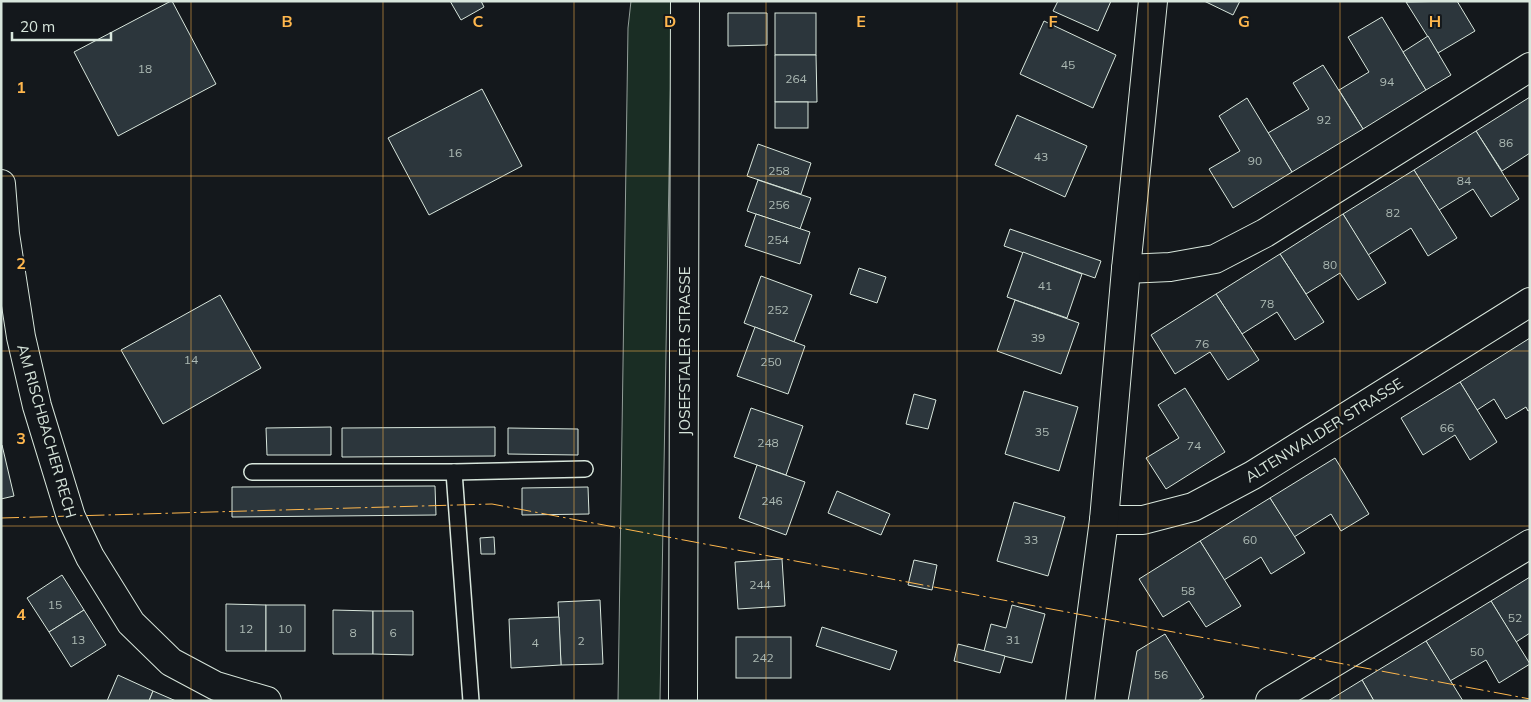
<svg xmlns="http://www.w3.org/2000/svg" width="1531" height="702" font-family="Mulish,sans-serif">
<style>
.green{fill:#1a2d24;stroke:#939e99}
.building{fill:#2c363c;stroke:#d8e6dc}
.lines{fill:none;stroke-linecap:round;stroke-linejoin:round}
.service-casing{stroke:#d8e6dc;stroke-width:18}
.minor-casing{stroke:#d8e6dc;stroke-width:30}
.tertiary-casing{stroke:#d8e6dc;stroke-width:30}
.service{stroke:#14181c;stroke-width:15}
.minor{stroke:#14181c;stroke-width:28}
.tertiary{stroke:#14181c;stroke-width:28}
.power{stroke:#ffb74d;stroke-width:1;stroke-dasharray:18 4 2.5 4;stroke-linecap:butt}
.grid{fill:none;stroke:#ffb74d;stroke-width:1;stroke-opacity:0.55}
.labels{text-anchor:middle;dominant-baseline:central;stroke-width:4;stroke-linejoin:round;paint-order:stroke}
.number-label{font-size:12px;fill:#adbab4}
.street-label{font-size:15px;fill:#d8e6dc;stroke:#14181c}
.grid-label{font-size:16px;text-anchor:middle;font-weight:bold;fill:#ffb74d;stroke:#14181c;stroke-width:4;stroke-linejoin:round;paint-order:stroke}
</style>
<rect width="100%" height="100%" fill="#14181c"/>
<!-- green -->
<path class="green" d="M631,1H672L660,701H618L628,28Z"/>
<!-- building -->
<g class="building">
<path d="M171,1H172L216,84L118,136L74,52Z"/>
<path d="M450,1H481L484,7L461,20Z"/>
<path d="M1058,1H1111L1098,31L1053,11Z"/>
<path d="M1204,1H1240L1233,15Z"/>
<path d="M1457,1L1475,31L1438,53L1406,2Z"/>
<path d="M728,13H767V45L728,46Z"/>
<rect x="775" y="13" width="41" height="42"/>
<path d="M1382,17L1426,90L1363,129L1339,90L1369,72L1348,37Z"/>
<path d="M1044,21L1116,55L1093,108L1020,74Z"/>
<path d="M1428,36L1451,75L1426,90L1403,52Z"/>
<path d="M775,55H816L817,102H775Z"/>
<path d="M1323,65L1363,129L1292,172L1268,133L1309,109L1293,83Z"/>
<path d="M482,89L522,166L429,215L388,138Z"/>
<path d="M1530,97V153L1502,171L1476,131Z"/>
<path d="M1247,98L1292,172L1233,208L1209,169L1240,151L1219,116Z"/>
<rect x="775" y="102" width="33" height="26"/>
<path d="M1017,115L1087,146L1065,197L995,165Z"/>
<path d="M1476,131L1519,199L1491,217L1473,189L1439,210L1414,170Z"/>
<path d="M758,144L811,163L801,194L747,176Z"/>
<path d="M1414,170L1457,238L1428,256L1411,228L1368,255L1343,214Z"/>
<path d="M758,180L811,198L800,229L747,211Z"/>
<path d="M756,214L810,232L800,264L745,246Z"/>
<path d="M1343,214L1386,283L1358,300L1340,273L1306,294L1280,254Z"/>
<path d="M1010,229L1101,261L1095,278L1004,246Z"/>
<path d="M1023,252L1082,274L1067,318L1007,297Z"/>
<path d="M1280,254L1324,322L1295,340L1277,312L1242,334L1216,294Z"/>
<path d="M859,268L886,277L877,303L850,294Z"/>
<path d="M761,276L812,295L794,342L744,323Z"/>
<path d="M1216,294L1259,360L1228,380L1210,352L1175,374L1151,335Z"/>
<path d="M220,295L261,368L163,424L121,350Z"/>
<path d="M1015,300L1079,323L1061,374L997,351Z"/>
<path d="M755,327L805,346L788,394L737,376Z"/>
<path d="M1530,338V410L1528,411L1526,407L1506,419L1494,399L1477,410L1460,382Z"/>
<path d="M1460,382L1497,442L1470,460L1455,435L1423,455L1401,418Z"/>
<path d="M1185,388L1225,452L1166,489L1146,458L1179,438L1158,405Z"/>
<path d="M1024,391L1078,407L1059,471L1005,454Z"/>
<path d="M914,394L936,400L928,429L906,424Z"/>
<path d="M751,408L803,426L786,475L734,457Z"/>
<path d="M331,427V455H267L266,428Z"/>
<path d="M495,427V456L342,457V428Z"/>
<path d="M508,428L578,429V455L508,454Z"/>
<path d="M1,445H2L14,496L1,499Z"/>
<path d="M1335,458L1369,514L1341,531L1331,514L1294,537L1270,498Z"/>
<path d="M757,465L805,482L786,535L739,518Z"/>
<path d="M435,486L436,515L232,517V487Z"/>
<path d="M588,487L589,514L522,515V488Z"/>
<path d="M837,491L890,514L881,535L828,513Z"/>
<path d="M1270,498L1305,553L1271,574L1261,557L1224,580L1200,541Z"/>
<path d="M1014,502L1065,517L1048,576L997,561Z"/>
<path d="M494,537L495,554H481L480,538Z"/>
<path d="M1200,541L1241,606L1206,627L1189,601L1163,617L1139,579Z"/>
<path d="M782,559L785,606L738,609L735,562Z"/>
<path d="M914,560L937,565L932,590L908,585Z"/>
<path d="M62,575L84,610L49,632L27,598Z"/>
<path d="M1530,577V633L1516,642L1491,601Z"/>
<path d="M600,600L603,664L561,665L558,602Z"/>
<path d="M1491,601L1530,664L1499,683L1486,660L1450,681L1426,641Z"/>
<path d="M226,604L266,605V651H226Z"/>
<rect x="266" y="605" width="39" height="46"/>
<path d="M1012,605L1045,614L1032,663L984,651L991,624L1006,628Z"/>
<path d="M84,610L106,645L71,667L49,632Z"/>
<path d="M333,610L373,611V654H333Z"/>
<path d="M373,611H413V655L373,654Z"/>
<path d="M559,617L561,665L511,668L509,619Z"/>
<path d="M822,627L897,651L890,670L816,646Z"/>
<path d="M1165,634L1204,697L1198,701H1128L1137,651Z"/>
<rect x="736" y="637" width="55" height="41"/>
<path d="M1426,641L1463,701H1374L1362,680Z"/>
<path d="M958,644L1005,656L1000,673L954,661Z"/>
<path d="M118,675L153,691L149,701H107Z"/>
<path d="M1362,680L1374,701H1328Z"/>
<path d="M153,691L176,701H149Z"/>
</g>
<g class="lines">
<defs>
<g id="service">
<path d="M252,472H454L585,469"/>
<path d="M454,472L471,701"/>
</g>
<g id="minor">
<path d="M1,184L5,234L21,337L37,406L71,517L90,557L131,623L171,662L216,686L267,701"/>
<path d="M1126,269L1170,267L1215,259L1265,233L1530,67"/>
<path d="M1104,520H1143L1193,507L1253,475L1530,302"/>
<path d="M1080,701L1104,520L1126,269L1153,1"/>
<path d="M1270,701L1530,544"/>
</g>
<path id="tertiary" d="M683,701L685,1"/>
</defs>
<!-- service casing -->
<use href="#service" class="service-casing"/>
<!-- minor casing -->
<use href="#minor" class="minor-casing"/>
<!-- tertiary casing -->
<use href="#tertiary" class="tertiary-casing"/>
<!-- service -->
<use href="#service" class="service"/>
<!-- minor -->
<use href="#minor" class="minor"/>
<!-- tertiary -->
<use href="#tertiary" class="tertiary"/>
<!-- power -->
<path class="power" d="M1,518L492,504L1530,699"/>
</g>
<!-- grid -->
<path class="grid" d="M191,1V701M383,1V701M574,1V701M766,1V701M957,1V701M1148,1V701M1340,1V701M1,176H1530M1,351H1530M1,526H1530"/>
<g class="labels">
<!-- number labels -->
<g class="number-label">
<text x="1068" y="64">45</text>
<text x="145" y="68">18</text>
<text x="796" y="78">264</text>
<text x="1387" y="81">94</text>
<text x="1324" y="119">92</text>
<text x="1506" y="142">86</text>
<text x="455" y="152">16</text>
<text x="1041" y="156">43</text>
<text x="1255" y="160">90</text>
<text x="779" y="170">258</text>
<text x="1464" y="180">84</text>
<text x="779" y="204">256</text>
<text x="1393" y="212">82</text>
<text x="778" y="239">254</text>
<text x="1330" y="264">80</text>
<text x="1045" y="285">41</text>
<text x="1267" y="303">78</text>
<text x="778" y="309">252</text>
<text x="1038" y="337">39</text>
<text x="1202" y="343">76</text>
<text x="191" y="359">14</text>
<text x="771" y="361">250</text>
<text x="1447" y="427">66</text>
<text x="1042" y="431">35</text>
<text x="768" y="442">248</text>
<text x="1194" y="445">74</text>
<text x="772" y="500">246</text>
<text x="1031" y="539">33</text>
<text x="1250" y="539">60</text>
<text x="760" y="584">244</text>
<text x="1188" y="590">58</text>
<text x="55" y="604">15</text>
<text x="1515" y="617">52</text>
<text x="246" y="628">12</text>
<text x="285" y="628">10</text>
<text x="353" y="632">8</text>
<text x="393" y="632">6</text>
<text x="78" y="639">13</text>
<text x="1013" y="639">31</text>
<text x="581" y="640">2</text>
<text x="535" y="642">4</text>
<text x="1477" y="651">50</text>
<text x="763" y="657">242</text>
<text x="1161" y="674">56</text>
</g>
<!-- street labels -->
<g class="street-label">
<text transform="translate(684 351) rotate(-90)">JOSEFSTALER STRASSE</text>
<text transform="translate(1324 430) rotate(-32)">ALTENWALDER STRASSE</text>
<text transform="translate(47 431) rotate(74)">AM RISCHBACHER RECH</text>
</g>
</g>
<g class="grid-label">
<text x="287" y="27">B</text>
<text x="478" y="27">C</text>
<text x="670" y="27">D</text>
<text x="861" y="27">E</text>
<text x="1053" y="27">F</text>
<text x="1244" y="27">G</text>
<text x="1435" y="27">H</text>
<text x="21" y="93">1</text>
<text x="21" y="269">2</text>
<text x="21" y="444">3</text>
<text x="21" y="620">4</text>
</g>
<!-- border -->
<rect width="1531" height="702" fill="none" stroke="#d8e6dc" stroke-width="5"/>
<!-- scale -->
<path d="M12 32v8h99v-8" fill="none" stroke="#d8e6dc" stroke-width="2.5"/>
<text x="20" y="32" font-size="15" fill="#d8e6dc" stroke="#14181c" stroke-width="4" paint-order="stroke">20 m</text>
</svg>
